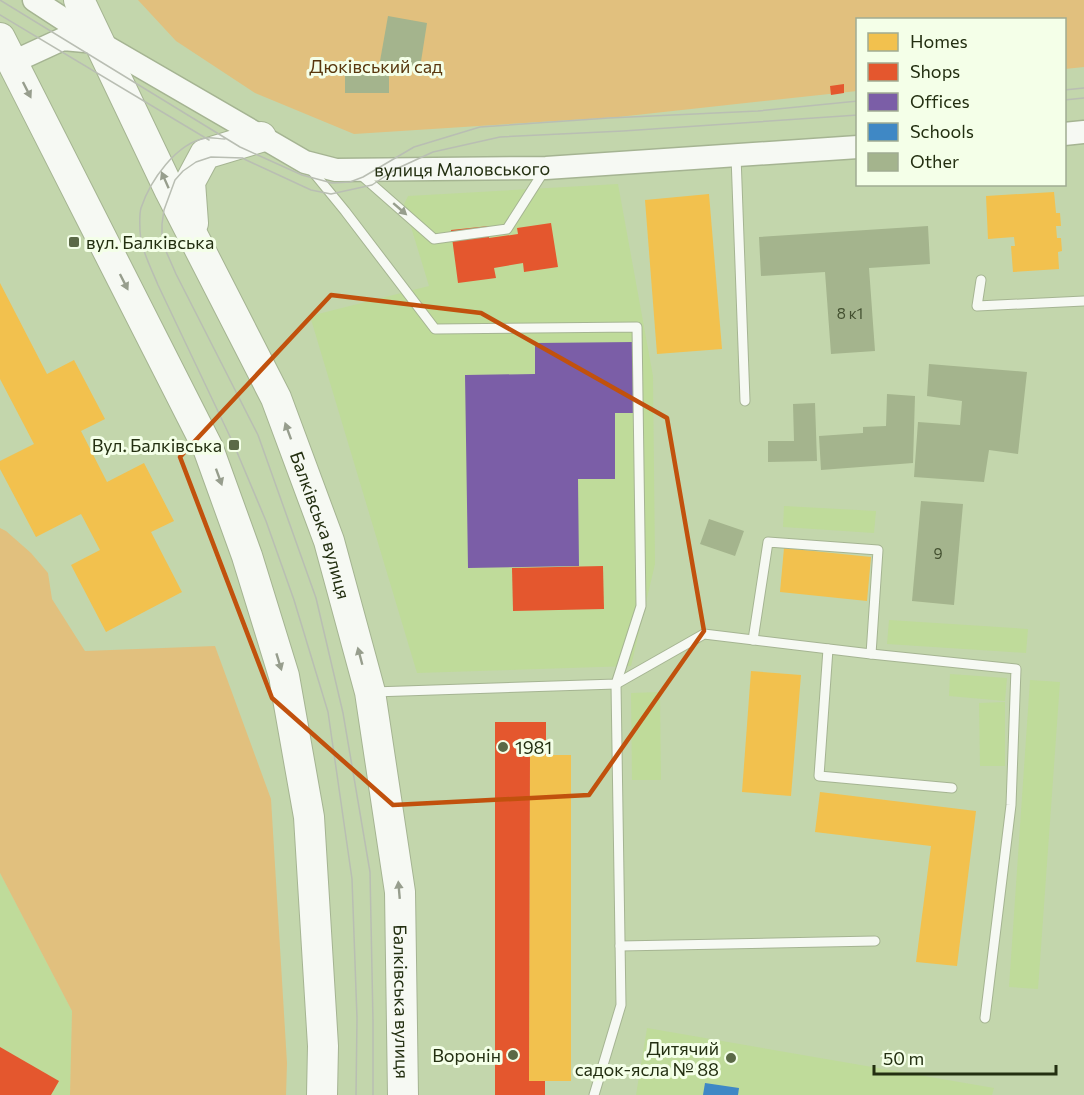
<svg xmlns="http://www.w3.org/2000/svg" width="1084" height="1095" font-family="Commissioner,sans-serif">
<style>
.built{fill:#bfdb9a}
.green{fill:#e1c07e}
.homes{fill:#f2c14e}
.shops{fill:#e4572e}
.offices{fill:#7b5ea7}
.schools{fill:#3f88c5}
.building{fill:#a4b48d}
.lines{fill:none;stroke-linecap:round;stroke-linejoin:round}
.service-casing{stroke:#a5b492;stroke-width:11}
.tertiary-casing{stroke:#a5b492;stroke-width:25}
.primary-casing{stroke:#a5b492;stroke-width:32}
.service{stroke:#f6f9f3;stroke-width:9}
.tertiary{stroke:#f6f9f3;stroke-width:22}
.primary{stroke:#f6f9f3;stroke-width:30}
.tram{stroke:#b9beb3;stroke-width:1.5}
.oneway{fill:#979e8d}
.marked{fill:none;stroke:#c1510d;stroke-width:4.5;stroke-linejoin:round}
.poi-dot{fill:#5b6947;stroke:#f4ffe8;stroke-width:2}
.labels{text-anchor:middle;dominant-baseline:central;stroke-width:6;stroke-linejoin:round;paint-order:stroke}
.number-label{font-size:15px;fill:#435030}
.park-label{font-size:18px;fill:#58370e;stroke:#f4ffe8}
.street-label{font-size:18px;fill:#232f11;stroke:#f4ffe8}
.poi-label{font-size:18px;fill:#232f11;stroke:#f4ffe8;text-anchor:end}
</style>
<rect width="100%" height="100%" fill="#c3d6ac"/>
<!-- built -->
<g class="built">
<path d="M618,184L653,376L655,564L631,666L417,673L310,316L429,286L404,204L408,196Z"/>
<path d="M784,506L876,511L874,533L783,527Z"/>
<path d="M889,620L1028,629L1026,653L887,644Z"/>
<path d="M950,674L1007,678L1005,701L949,696Z"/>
<path d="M1030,680L1060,682L1038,989L1009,987Z"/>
<path d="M660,692L661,780H632L631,693Z"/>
<path d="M1005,702V766H980L979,703Z"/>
<path d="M0,873L72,1011L70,1095H0Z"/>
<path d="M647,1028L994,1088L992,1095H636Z"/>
</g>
<!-- green -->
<g class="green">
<path d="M138,0H1084V67L1065,69L1064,20H858L857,91L618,117L354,134L255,93L176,41Z"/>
<path d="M0,528L6,531L31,553L48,573L52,599L85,651L215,646L271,799L287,1063L286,1095H70L72,1011L0,873Z"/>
</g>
<!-- homes -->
<g class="homes">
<path d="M1054,192L1056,213H1060L1061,226H1056L1057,238H1061L1062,251L1058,252L1059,269L1013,272L1011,246H1015L1014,237L988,239L986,196Z"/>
<path d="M709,194L722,349L657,354L645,200Z"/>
<path d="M0,283L47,374L74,360L105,419L81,431L107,482L144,463L174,521L151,532L182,592L106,632L71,565L100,550L81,514L36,537L0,469V461L34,444L0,379Z"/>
<path d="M784,548L871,557L867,601L780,592Z"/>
<path d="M751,671L801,675L791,796L742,792Z"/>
<path d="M530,755H571V1081H529Z"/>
<path d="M820,792L976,811L957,966L916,962L931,846L815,832Z"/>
</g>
<!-- shops -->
<g class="shops">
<path d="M844,84V93L831,95L830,86Z"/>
<path d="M551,223L558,267L524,272L523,263L494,268L496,278L458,283L451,230L489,226V238L518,234L517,228Z"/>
<path d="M603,566L604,609L513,611L512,568Z"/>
<path d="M495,722H546V755H530L529,1081H545V1095H495Z"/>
<path d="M0,1047L59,1081L51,1095H0Z"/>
</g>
<!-- offices -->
<path class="offices" d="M634,342L635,413H615V479H578L579,566L468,568L465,375L535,374V343Z"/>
<!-- schools -->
<path class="schools" d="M705,1083L739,1088L738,1095H703Z"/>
<!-- building -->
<g class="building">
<path d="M388,16L427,23L420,68L380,61Z"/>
<rect x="345" y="64" width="44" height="29"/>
<path d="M928,226L930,264L869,268L875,351L831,354L825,272L761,276L759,237Z"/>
<path d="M929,364L1027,372L1018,454L989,450L984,482L914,477L918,422L960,425L962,401L927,396Z"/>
<path d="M887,394L915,396L913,463L821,470L819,436L863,433V427L886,426Z"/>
<path d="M815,403L817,461L768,462V441H794L793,404Z"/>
<path d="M921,501L963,504L954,605L912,601Z"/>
<path d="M709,519L744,531L735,556L700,544Z"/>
</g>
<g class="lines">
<defs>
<g id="service">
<path d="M736,156L745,401"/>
<path d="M309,167L345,211L435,329L637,327L641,606L616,684L621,1005L594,1095"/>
<path d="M360,174L434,239L507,229L544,171"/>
<path d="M981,280L977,306L1084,301"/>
<path d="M753,640L768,542L878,550L871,654"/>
<path d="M828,649L819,776L952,788"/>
<path d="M373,692L616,684L704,634L871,654L1016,669L1011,805L985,1018"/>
<path d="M620,946L875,941"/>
</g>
<g id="tertiary">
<path id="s1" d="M34,0L100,43L305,162L336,170L546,168L858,147"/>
<path d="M13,62L63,39L96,42"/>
<path d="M1064,134L1084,132"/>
</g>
<g id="primary">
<path id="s2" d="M79,0L170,191L276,398L329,541L370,692L400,892L403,1095"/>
<path d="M0,38L208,448L247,556L284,676L309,817L323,1046L322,1095"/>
<path d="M193,223L190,182L205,154L261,137"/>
</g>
</defs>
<!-- service casing -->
<use href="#service" class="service-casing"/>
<!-- tertiary casing -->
<use href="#tertiary" class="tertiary-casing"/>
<!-- primary casing -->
<use href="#primary" class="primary-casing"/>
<!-- service -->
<use href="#service" class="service"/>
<!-- tertiary -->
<use href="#tertiary" class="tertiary"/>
<!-- primary -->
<use href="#primary" class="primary"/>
<!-- tram -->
<g class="tram">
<path d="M0,0L240,147L302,175L332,183L350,182L363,177L414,147L480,127L609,118L758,111L858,101"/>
<path d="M0,15L209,140"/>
<path d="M1064,90L1084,88"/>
<path d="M1064,100L1084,98"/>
<path d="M225,139C219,139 212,137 206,138C176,143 150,181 141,208C139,215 140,224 140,231C141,249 151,268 158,285L234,445L266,521L294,600L328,712L352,879L357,1018L356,1095"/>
<path d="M243,158L211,157L196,162L183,171L175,180L164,210L162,224V242L176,274L258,435L316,598L343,713L370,872L373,1021V1095"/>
<path d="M244,159L311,190L331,194L372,185L396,169L433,152L500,137L623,131L858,115"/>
</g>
</g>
<!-- one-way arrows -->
<defs><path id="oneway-solid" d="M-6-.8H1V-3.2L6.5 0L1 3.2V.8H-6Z" transform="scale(1.5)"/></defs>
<g class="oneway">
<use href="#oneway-solid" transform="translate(27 90) rotate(63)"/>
<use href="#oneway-solid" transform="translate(165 180) rotate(-114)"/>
<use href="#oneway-solid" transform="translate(400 209) rotate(41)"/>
<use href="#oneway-solid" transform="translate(124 282) rotate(63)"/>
<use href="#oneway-solid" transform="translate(288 431) rotate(-110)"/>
<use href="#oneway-solid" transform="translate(219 477) rotate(70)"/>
<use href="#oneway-solid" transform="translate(360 656) rotate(-105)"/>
<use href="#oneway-solid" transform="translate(279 662) rotate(73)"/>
<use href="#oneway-solid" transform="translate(399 890) rotate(-95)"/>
</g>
<!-- marked area -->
<path class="marked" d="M331,295L481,313L667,418L704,631L589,795L393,805L272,698L180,457Z"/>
<!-- markers -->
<g class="poi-dot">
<rect x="68" y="236" width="12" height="12" rx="3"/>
<rect x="228" y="439" width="12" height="12" rx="3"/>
<circle cx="503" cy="747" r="6"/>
<circle cx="513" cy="1055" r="6"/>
<circle cx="731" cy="1058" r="6"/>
</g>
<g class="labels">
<!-- number labels -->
<g class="number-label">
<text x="850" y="313">8 к1</text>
<text x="938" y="553">9</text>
</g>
<!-- park labels -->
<g class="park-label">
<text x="376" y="66">Дюківський сад</text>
</g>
<!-- street labels -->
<g class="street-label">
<text stroke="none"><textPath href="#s1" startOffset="474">вулиця Маловського</textPath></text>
<text stroke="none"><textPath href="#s2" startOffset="579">Балківська вулиця</textPath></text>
<text stroke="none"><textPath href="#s2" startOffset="1065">Балківська вулиця</textPath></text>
</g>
<!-- poi labels -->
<g class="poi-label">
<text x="86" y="242" text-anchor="start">вул. Балківська</text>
<text x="222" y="445">Вул. Балківська</text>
<text x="515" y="747" text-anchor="start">1981</text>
<text x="719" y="1048">Дитячий<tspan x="719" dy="21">садок-ясла № 88</tspan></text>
<text x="501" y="1055">Воронін</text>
</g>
</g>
<!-- legend -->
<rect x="856" y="18" width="210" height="168" fill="#f4ffe8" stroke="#a0ac92" stroke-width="1.5"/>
<rect x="868" y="33" width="30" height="18" fill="#f2c14e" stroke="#a0ac92" stroke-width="1.5"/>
<text x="910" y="48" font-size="18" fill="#232f11">Homes</text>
<rect x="868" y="63" width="30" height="18" fill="#e4572e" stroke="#a0ac92" stroke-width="1.5"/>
<text x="910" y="78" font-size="18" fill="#232f11">Shops</text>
<rect x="868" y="93" width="30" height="18" fill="#7b5ea7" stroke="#a0ac92" stroke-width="1.5"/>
<text x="910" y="108" font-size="18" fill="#232f11">Offices</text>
<rect x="868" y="123" width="30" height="18" fill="#3f88c5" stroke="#a0ac92" stroke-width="1.5"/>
<text x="910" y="138" font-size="18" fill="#232f11">Schools</text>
<rect x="868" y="153" width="30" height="18" fill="#a4b48d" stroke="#a0ac92" stroke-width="1.5"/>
<text x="910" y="168" font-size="18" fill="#232f11">Other</text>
<!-- scale -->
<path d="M874 1065v9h182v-9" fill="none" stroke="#232f11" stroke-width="3"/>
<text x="883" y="1065" font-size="18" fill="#232f11" stroke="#f4ffe8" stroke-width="4.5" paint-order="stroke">50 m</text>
</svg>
